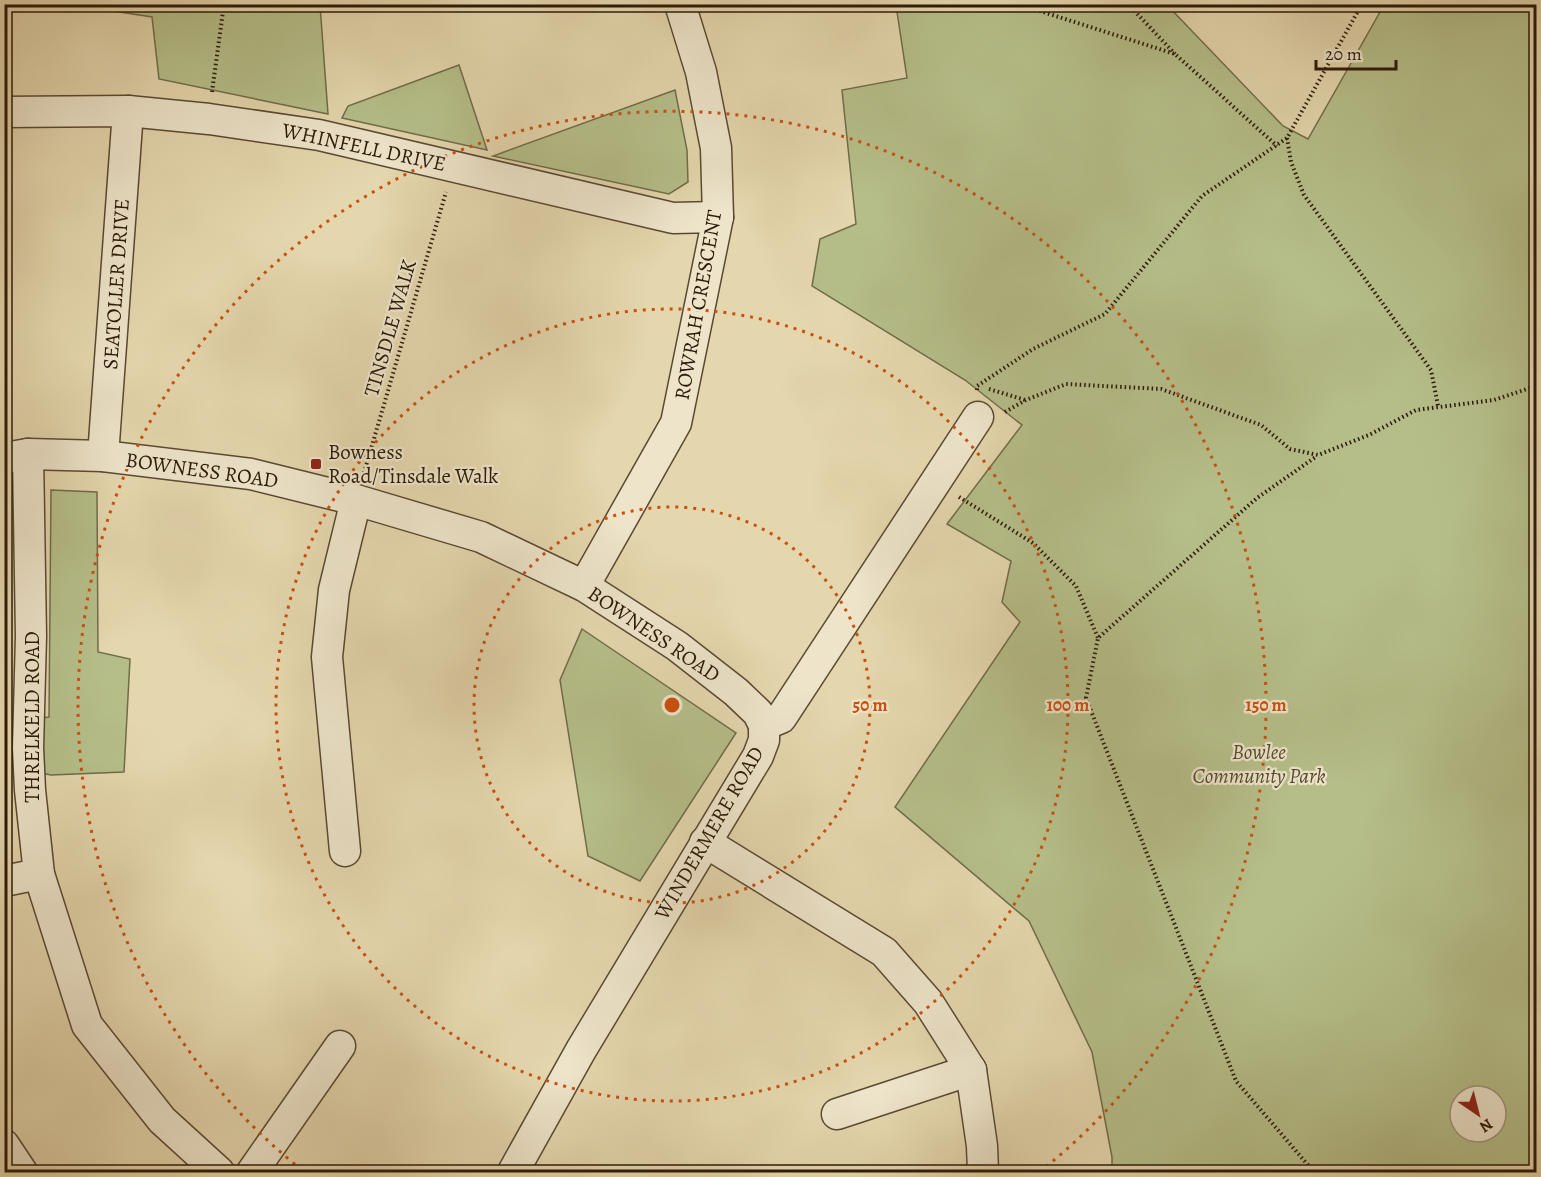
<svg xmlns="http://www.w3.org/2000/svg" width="1541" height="1177" font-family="Alegreya,serif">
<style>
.green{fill:#b5be89;stroke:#706c49;stroke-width:1.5;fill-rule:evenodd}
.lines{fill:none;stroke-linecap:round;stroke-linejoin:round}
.minor-casing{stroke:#5a4932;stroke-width:33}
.path{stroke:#2c1a09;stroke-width:4;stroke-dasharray:1.5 3;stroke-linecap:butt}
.minor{stroke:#ede4ca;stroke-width:30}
.ring{fill:none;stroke:#cc500c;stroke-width:3;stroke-dasharray:3 6}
.poi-dot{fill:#8f2418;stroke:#ede4ca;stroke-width:2}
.labels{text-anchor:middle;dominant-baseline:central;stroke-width:4.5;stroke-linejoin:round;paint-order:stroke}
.street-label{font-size:21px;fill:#2c1a09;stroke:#ede4ca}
.poi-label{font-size:21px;fill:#2c1a09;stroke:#ede4ca;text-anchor:start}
.park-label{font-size:21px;font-style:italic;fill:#554b2f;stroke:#ede4ca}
.centre{fill:#cc500c;stroke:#ede4ca;stroke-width:3}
.ring-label{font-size:18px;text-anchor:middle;font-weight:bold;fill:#cc500c;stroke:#ede4ca;stroke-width:4.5;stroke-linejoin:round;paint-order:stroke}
</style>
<rect width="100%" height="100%" fill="#e4d6ad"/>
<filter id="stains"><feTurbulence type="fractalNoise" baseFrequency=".00333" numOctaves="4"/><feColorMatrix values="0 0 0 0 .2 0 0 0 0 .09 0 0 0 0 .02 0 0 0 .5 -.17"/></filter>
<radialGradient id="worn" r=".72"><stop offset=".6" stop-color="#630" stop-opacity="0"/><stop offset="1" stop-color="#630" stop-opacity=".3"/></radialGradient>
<!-- green -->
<g class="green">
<path d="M74,5H320L328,114L159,79L152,17Z"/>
<path d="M896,5H1167L1283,126L1308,139L1384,5H1536V1172H1112V1157L1092,1052L1029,921L895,807L1020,622L1002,602L1011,561L947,524L1022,425L965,380L812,286L820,239L856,224L842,90L907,78ZM1460,1096H1496V1132H1460Z"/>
<path d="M459,65L487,150L342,118L348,106Z"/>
<path d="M675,90L687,150L688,182L669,194L493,156Z"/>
<path d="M51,490L97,492L98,652L130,659L124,772L51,775L5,766V720L49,717Z"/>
<path d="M582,629L736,733L640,881L588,856L560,680Z"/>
</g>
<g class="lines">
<defs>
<g id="minor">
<path d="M4,112L128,111L209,119L319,135L673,218L718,217"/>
<path d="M28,454L31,636L28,748L30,790L39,874L87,1025L162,1120L219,1172"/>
<path d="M103,456L128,111"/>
<path d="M4,458L28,454L103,456L251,474L356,500L481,537L584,586L677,646L736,692L758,713L764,725"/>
<path d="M584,586L676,423L718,217L716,148L701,72L680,4"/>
<path d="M764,725L781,718L978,417"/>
<path d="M705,842L884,952L928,1002L971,1070L982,1146L983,1172"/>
<path d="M345,851L327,657L334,590L356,500"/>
<path d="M4,881L39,874"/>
<path d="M837,1114L971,1070"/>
<path d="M4,1145L22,1172"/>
<path d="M252,1172L340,1046"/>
<path d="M513,1172L581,1050L758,756L764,740V725"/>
</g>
</defs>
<!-- minor casing -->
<use href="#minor" class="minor-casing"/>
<!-- path -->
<g class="path">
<path d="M1018,4L1175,54L1277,146"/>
<path d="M1128,4L1175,54"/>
<path d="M212,92L224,4"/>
<path d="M1287,138L1291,162L1304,195L1431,370L1438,406"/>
<path d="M989,389L1025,400"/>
<path d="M977,390V386L1033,349L1105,314L1202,196L1287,138L1362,4"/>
<path d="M1005,412L1026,400L1066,384L1161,389L1261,425L1290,449L1318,455L1369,435L1416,410L1494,400L1536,386"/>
<path d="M364,473L446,192"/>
<path d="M959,497L1033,543L1076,586L1098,638"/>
<path d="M1314,1172L1236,1081L1086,698L1098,638L1257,498L1317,456"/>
</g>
<!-- minor -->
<use href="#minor" class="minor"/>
</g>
<!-- distance rings -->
<g class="ring">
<circle cx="672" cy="705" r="198"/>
<circle cx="672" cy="705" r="396"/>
<path d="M302 1170A594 594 0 1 1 1042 1170"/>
</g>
<!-- markers -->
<rect class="poi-dot" x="310" y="458" width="12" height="12" rx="3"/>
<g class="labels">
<!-- street labels -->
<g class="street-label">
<text transform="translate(364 147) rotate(12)">WHINFELL DRIVE</text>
<text transform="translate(116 284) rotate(-86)">SEATOLLER DRIVE</text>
<text transform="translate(698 305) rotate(-80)">ROWRAH CRESCENT</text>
<text transform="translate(390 328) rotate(-74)">TINSDLE WALK</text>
<text transform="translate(202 470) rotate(8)">BOWNESS ROAD</text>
<text transform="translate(654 634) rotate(34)">BOWNESS ROAD</text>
<text transform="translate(32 717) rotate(-90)">THRELKELD ROAD</text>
<text transform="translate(709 833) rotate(-60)">WINDERMERE ROAD</text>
</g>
<!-- poi labels -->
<g class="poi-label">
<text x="328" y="452">Bowness<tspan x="328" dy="24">Road/Tinsdale Walk</tspan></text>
</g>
<!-- park labels -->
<g class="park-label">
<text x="1259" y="752">Bowlee<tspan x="1259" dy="24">Community Park</tspan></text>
</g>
</g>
<circle cx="672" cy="705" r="9" class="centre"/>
<g class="ring-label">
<text x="870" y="711">50 m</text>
<text x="1068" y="711">100 m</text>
<text x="1266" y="711">150 m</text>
</g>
<!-- margin -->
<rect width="1541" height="1177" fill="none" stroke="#e4d6ad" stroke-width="24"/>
<rect x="6" y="6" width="1529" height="1165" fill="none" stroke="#2c1a09" stroke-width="3"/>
<rect x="12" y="12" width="1517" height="1153" fill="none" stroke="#2c1a09" stroke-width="1.5"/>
<!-- north arrow -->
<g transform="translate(1478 1114) rotate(145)"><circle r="28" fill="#ede4ca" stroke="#a0937d" stroke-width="1.5"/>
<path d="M0-4.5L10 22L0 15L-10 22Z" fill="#8f2418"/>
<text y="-9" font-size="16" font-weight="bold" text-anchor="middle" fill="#2c1a09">N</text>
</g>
<!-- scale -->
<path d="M1316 60v9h80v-9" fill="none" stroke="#2c1a09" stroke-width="3"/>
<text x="1325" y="60" font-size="18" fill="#2c1a09" stroke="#ede4ca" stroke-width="4.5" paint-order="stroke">20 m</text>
<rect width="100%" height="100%" filter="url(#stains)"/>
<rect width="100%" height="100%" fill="url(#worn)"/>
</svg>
